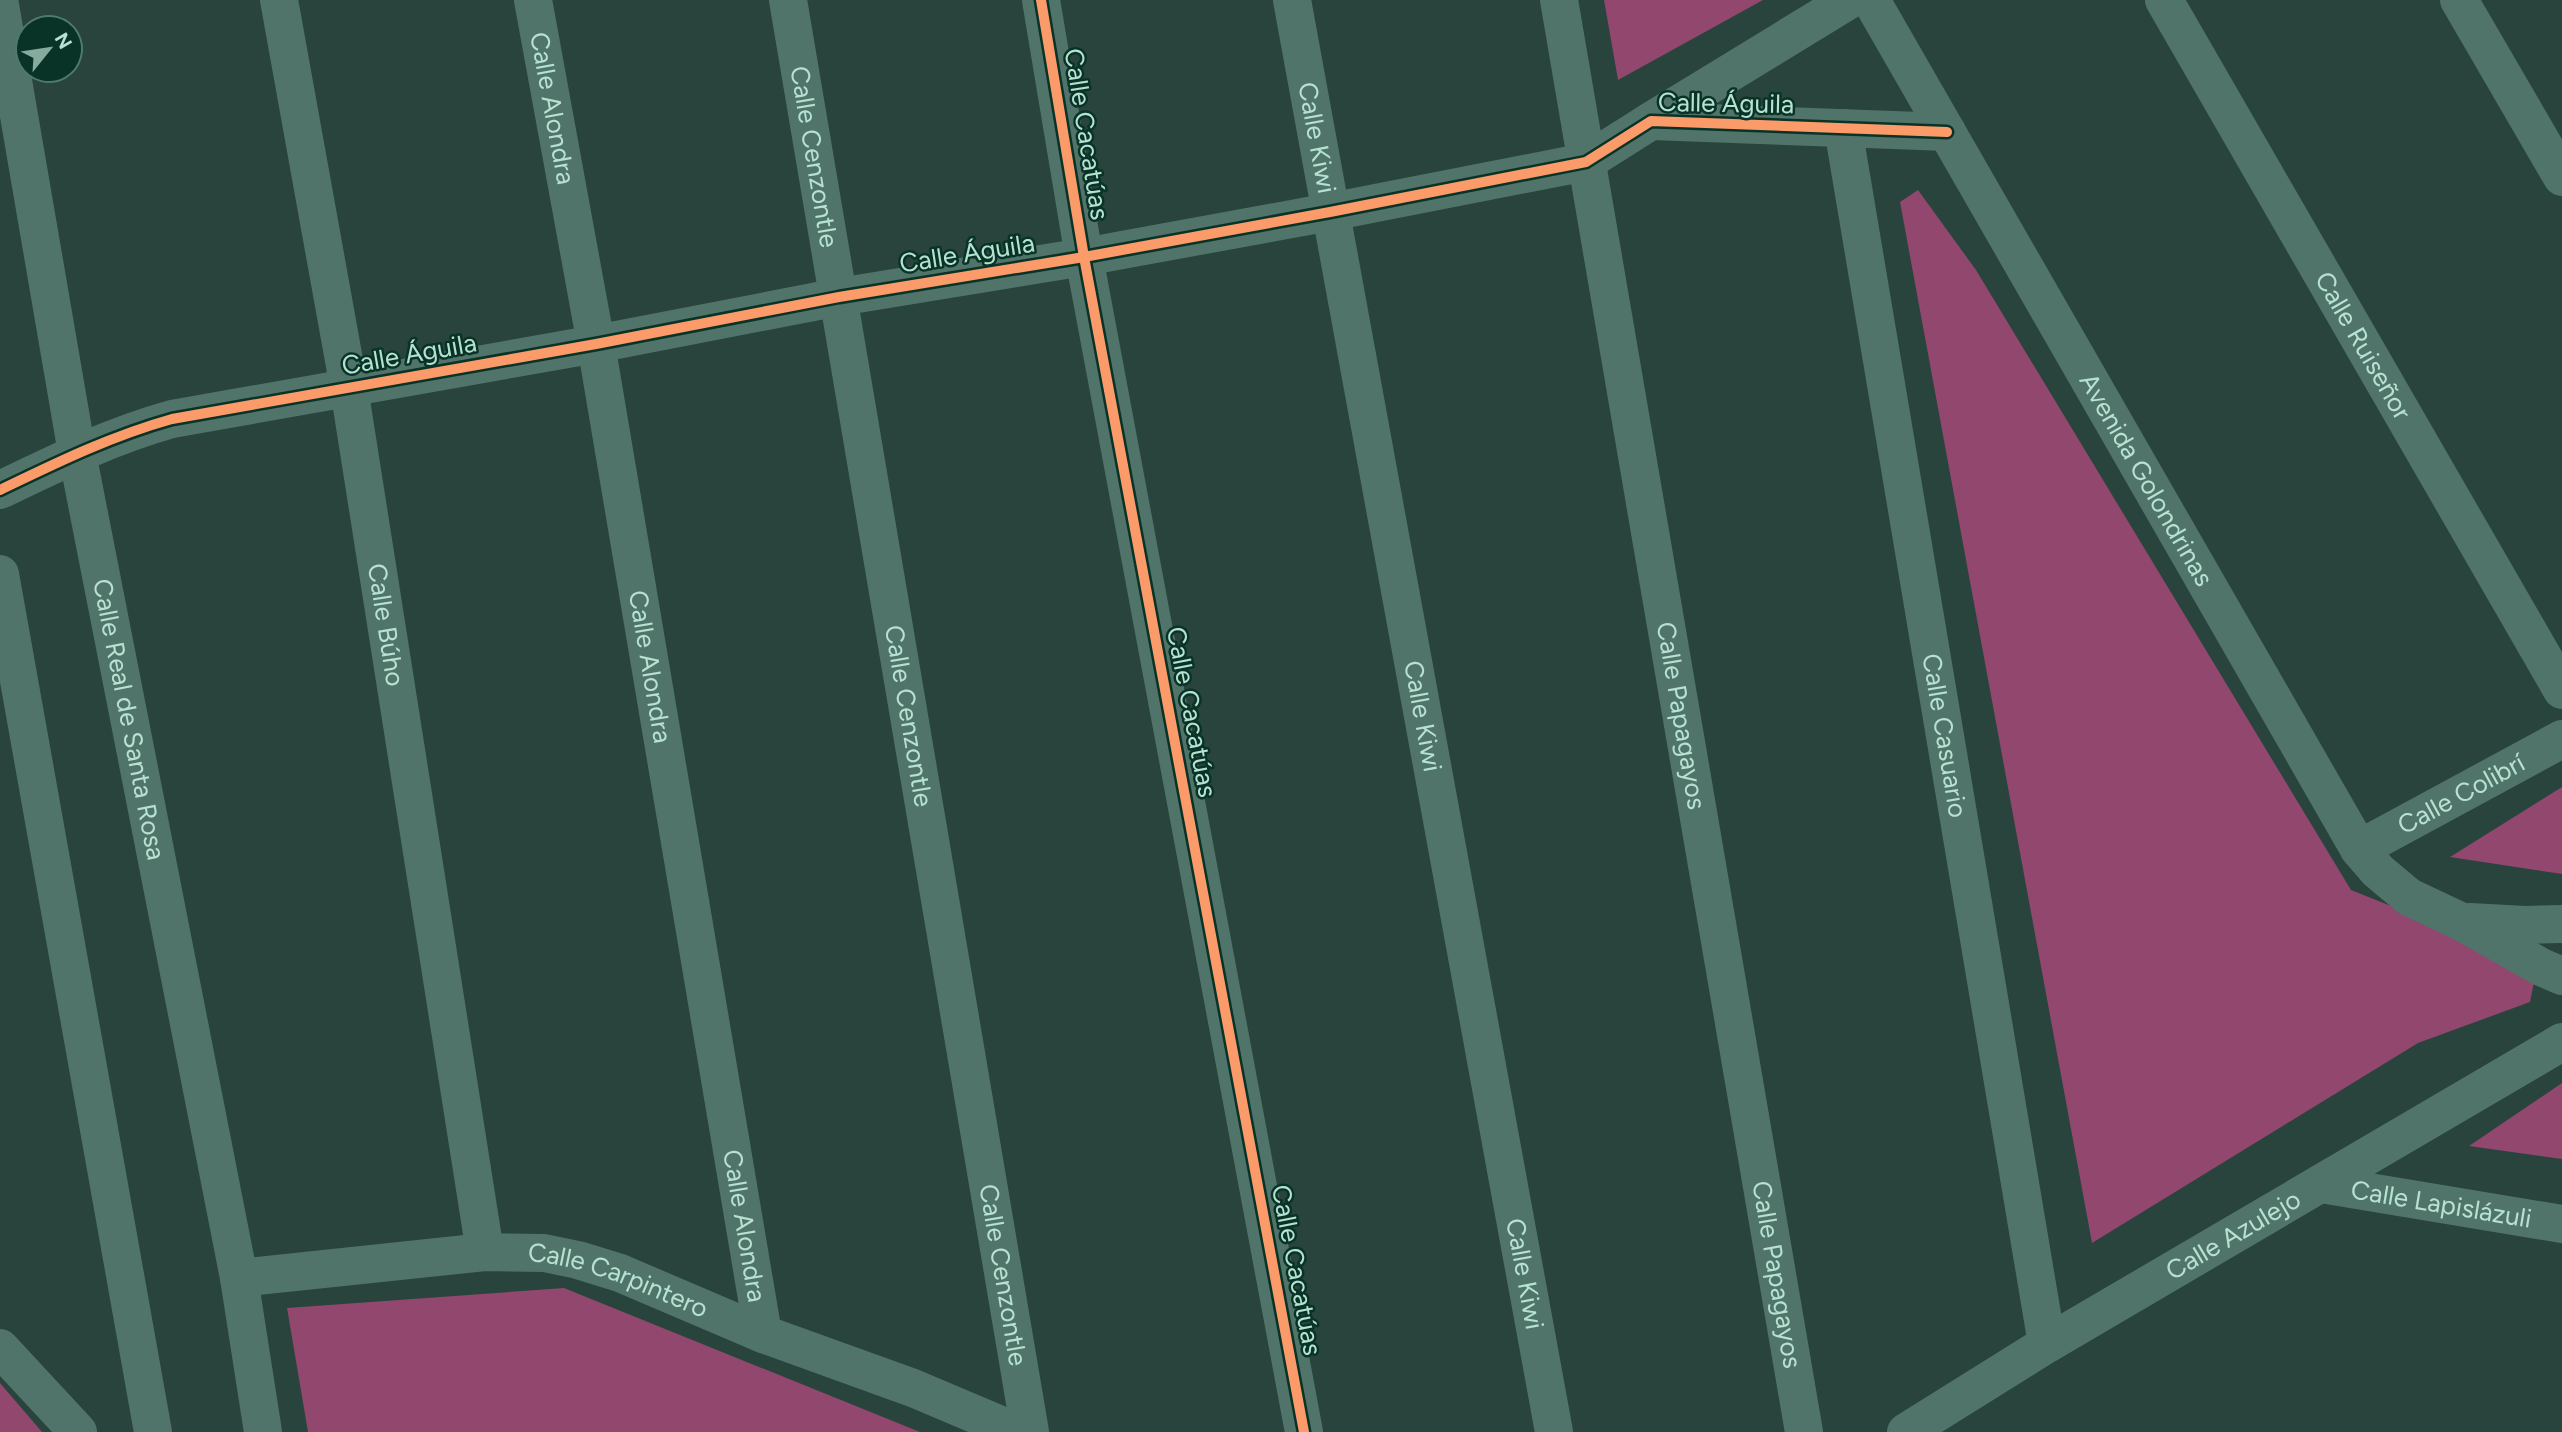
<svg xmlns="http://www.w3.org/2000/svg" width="2562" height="1432" font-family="Figtree,sans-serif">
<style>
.green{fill:#91476e}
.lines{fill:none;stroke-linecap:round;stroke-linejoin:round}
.minor{stroke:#51746a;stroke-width:38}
.cycleway-casing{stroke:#093327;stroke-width:15}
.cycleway{stroke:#fa9b69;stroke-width:10}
.labels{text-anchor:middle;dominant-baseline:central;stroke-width:5;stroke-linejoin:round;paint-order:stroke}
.street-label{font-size:26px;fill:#b6e2d1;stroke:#093327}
</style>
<rect width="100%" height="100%" fill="#28443c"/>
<!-- green -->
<g class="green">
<path d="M1604,0H1763L1618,80Z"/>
<path d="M1918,190L1976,270L2351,890L2431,922L2534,982L2530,1002L2418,1043L2092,1243L1900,202Z"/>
<path d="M2562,787V874L2450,857Z"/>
<path d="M2562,1083V1159L2469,1146Z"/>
<path d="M564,1288L920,1432H308L287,1308Z"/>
<path d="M0,1383L42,1432H0Z"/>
</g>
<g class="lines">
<!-- minor -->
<g class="minor">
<path id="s1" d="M279,0L349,388L485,1252"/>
<path id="s2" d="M533,0L596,344L763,1334"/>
<path id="s3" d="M788,0L1030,1432"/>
<path d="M1041,0L1084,257L1304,1432"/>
<path id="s4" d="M1292,0L1554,1432"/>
<path id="s5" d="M1559,0L1804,1432"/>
<path id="s6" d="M1871,0L2359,849L2378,871L2409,897L2462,922L2541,967L2562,976"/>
<path id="s7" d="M2164,0L2562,690"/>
<path d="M2459,0L2562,177"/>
<path id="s8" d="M0,5L77,453L239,1278L263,1432"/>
<path d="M1651,121L1849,0"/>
<path id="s9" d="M1843,128L2047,1344"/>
<path d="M0,490C56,463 111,436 172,419L596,344L839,297L1084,257L1330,212L1586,162L1651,121L1947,132"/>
<path d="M0,574L153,1432"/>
<path id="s10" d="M2359,849L2562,739"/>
<path d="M2470,922L2525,925L2562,924"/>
<path id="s11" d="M2321,1184L2562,1224"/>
<path id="s12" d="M239,1278L485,1252L544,1253L578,1260L620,1273L763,1334L913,1388L1017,1432"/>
<path d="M0,1348L78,1432"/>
<path id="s13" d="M1906,1432L2047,1344L2562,1042"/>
</g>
<defs>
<g id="cycleway">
<path d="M1041,0L1084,257L1304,1432"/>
<path d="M0,490C56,463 111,436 172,419L596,344L839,297L1084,257L1330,212L1586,162L1651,121L1947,132"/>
</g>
</defs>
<!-- cycleway casing -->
<use href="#cycleway" class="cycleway-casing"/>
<!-- cycleway -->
<use href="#cycleway" class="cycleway"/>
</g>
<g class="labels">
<!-- street labels -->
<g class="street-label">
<text transform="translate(1726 103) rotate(1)">Calle Águila</text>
<text stroke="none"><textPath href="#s2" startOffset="110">Calle Alondra</textPath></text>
<text transform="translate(1087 134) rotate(81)">Calle Cacatúas</text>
<text stroke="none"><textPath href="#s4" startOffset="140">Calle Kiwi</textPath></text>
<text stroke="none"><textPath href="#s3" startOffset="159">Calle Cenzontle</textPath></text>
<text transform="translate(967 253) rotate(-9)">Calle Águila</text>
<text stroke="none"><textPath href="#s7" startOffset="399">Calle Ruiseñor</textPath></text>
<text transform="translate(409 354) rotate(-10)">Calle Águila</text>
<text stroke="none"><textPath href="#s6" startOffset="553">Avenida Golondrinas</textPath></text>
<text stroke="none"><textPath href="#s1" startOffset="634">Calle Búho</textPath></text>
<text stroke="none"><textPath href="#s2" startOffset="677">Calle Alondra</textPath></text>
<text transform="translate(1192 712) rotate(79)">Calle Cacatúas</text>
<text stroke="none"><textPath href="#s3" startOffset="726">Calle Cenzontle</textPath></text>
<text stroke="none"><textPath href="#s4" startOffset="728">Calle Kiwi</textPath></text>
<text stroke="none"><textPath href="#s5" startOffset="726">Calle Papagayos</textPath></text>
<text stroke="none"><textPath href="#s8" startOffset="726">Calle Real de Santa Rosa</textPath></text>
<text stroke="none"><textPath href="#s9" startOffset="616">Calle Casuario</textPath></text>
<text stroke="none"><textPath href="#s10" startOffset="116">Calle Colibrí</textPath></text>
<text stroke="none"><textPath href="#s11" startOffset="122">Calle Lapislázuli</textPath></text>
<text stroke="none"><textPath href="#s2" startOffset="1244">Calle Alondra</textPath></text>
<text stroke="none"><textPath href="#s13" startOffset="382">Calle Azulejo</textPath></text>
<text transform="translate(1297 1270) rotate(79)">Calle Cacatúas</text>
<text stroke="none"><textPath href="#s4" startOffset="1295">Calle Kiwi</textPath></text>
<text stroke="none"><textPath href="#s3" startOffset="1293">Calle Cenzontle</textPath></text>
<text stroke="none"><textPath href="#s5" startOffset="1293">Calle Papagayos</textPath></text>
<text stroke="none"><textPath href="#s12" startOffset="385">Calle Carpintero</textPath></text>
</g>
</g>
<!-- north arrow -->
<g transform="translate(49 49) rotate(60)"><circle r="33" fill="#093327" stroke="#4e796b" stroke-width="2"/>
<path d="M0-5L12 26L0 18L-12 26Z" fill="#84ab9d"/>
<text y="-10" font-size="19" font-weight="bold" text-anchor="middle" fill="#b6e2d1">N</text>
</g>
</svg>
